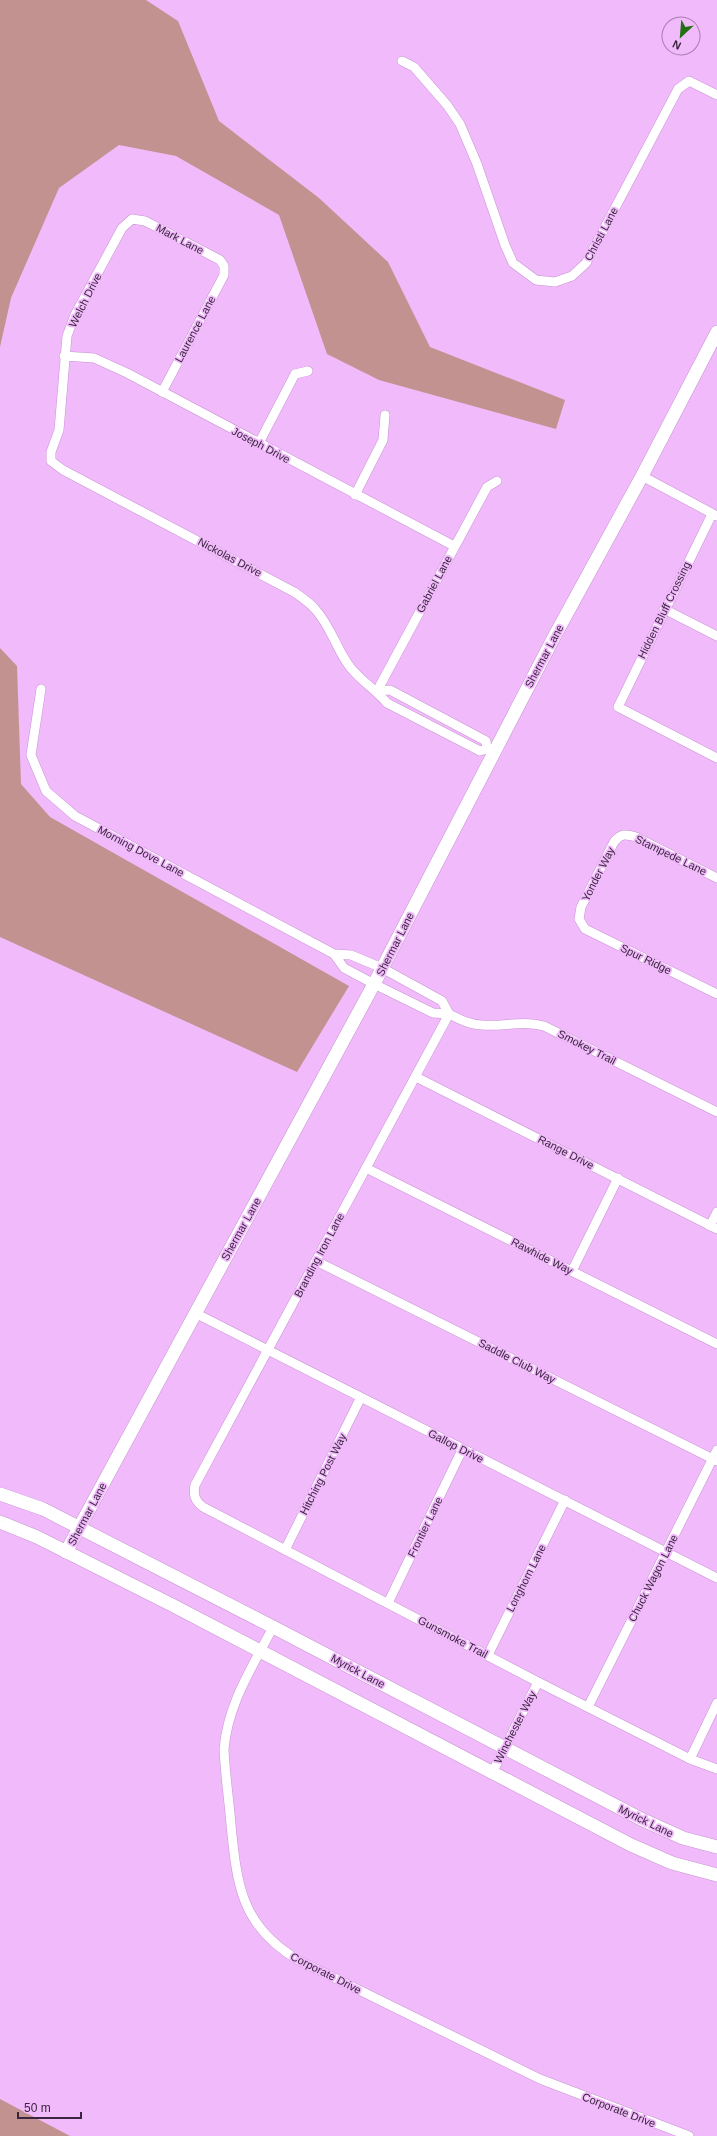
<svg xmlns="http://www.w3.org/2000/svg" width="717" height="2136" font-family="Helvetica,sans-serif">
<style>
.green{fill:#c29290}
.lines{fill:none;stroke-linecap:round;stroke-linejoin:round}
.street-casing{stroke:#c893d2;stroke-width:10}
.secondary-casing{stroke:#c893d2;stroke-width:14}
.street{stroke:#fff;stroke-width:9}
.secondary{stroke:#fff;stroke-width:13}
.labels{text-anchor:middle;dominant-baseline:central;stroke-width:3.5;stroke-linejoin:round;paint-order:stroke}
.street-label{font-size:11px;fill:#3a253e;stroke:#f1bafb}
</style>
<rect width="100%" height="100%" fill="#f1bafb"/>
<!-- green -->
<g class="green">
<path d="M0,0H146L178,21L219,121L319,198L388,262L430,347L565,400L556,429L379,380L327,354L279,215L176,156L119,145L59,188L11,298L0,347Z"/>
<path d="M0,648L17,666L21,784L50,817L349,986L297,1072L0,937Z"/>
<path d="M0,2099L70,2136H0Z"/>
</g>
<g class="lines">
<defs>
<g id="street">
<path d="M402,61L414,67L447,105L460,124L477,164L505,245L513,263L536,280L555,282L572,276L586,263L678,89L689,81L717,95"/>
<path d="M64,356L94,358L127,373L454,546"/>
<path d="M162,392L224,275V266L220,260L145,221L132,219L122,228L75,315L67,336L59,430L51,452V461L63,470L294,592C301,597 309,602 315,609C331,626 336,649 350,667C361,681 376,690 387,703L480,751L487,749"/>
<path d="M259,443L295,374L308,371"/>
<path d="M642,476L717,516"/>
<path d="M355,495L383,440L385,415"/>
<path d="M712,514L618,707L717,758"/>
<path d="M664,609L717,636"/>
<path d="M41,689L31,755L46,791L75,816L334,954L351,955L382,968L442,1001L449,1014L433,1013L374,984L344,968L334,954"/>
<path d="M377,691L487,487L497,481"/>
<path d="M377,691L390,690L486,741L487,749L492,751"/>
<path d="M717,878L636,837C626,834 621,833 614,842L581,907L579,919L585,929L717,994"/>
<path d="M416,1077L717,1229"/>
<path d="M717,1112L544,1026C522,1020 503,1027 482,1025C470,1025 459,1019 449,1014L195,1485C193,1495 195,1501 203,1507L538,1682L690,1759L717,1769"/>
<path d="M366,1168L717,1344"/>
<path d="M710,1226L717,1212"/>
<path d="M316,1261L717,1461"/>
<path d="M572,1271L618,1178"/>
<path d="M195,1313L717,1578"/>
<path d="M285,1550L360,1399"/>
<path d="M388,1603L462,1450"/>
<path d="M273,1627C253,1666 228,1703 224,1749C225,1774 229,1799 231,1825C237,1885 241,1926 298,1960L540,2079L689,2136"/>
<path d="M488,1655L565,1500"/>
<path d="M588,1707L717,1450"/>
<path d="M690,1759L717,1703"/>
<path d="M492,1773L538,1682"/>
</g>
<g id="secondary">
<path d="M0,1494L43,1509L273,1627L641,1819L683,1838L717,1847"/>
<path d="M0,1522L37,1537L172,1605L631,1845L672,1863L717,1875"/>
<path d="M66,1552L374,984L554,637L642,476L717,332"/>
</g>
</defs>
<!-- street casing -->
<use href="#street" class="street-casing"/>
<!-- secondary casing -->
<use href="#secondary" class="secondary-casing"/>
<!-- street -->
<use href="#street" class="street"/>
<!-- secondary -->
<use href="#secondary" class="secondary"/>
</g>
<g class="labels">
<!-- street labels -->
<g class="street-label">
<text transform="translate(601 234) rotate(-62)">Christi Lane</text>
<text transform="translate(180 239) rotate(28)">Mark Lane</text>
<text transform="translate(85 300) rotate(-63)">Welch Drive</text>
<text transform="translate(195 329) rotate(-62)">Laurence Lane</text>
<text transform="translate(261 445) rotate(28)">Joseph Drive</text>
<text transform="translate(230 557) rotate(28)">Nickolas Drive</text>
<text transform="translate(434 584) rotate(-62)">Gabriel Lane</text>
<text transform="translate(664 610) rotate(-64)">Hidden Bluff Crossing</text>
<text transform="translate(544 656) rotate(-62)">Shermar Lane</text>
<text transform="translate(141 851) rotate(28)">Morning Dove Lane</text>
<text transform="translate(671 855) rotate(26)">Stampede Lane</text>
<text transform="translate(598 874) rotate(-63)">Yonder Way</text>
<text transform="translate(395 944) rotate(-63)">Shermar Lane</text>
<text transform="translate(646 959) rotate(26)">Spur Ridge</text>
<text transform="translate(587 1047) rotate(27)">Smokey Trail</text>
<text transform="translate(566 1152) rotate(27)">Range Drive</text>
<text transform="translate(241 1229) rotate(-61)">Shermar Lane</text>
<text transform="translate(319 1255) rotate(-62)">Branding Iron Lane</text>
<text transform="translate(542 1256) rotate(27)">Rawhide Way</text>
<text transform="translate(517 1361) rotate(27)">Saddle Club Way</text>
<text transform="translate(456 1446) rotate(27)">Gallop Drive</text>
<text transform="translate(323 1474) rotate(-63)">Hitching Post Way</text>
<text transform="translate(87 1514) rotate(-62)">Shermar Lane</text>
<text transform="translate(425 1527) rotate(-64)">Frontier Lane</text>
<text transform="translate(526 1578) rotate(-63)">Longhorn Lane</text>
<text transform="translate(653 1578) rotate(-63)">Chuck Wagon Lane</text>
<text transform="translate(453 1637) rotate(28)">Gunsmoke Trail</text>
<text transform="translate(358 1671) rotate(28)">Myrick Lane</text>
<text transform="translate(515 1727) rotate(-63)">Winchester Way</text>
<text transform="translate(646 1821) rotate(26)">Myrick Lane</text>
<text transform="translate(326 1973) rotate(27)">Corporate Drive</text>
<text transform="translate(619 2110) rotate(21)">Corporate Drive</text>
</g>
</g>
<!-- north arrow -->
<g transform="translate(681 36) rotate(206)"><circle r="19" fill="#f1bafb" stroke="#a87eaf"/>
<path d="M0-3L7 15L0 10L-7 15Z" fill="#226f14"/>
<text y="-6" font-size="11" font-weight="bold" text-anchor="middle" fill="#3a253e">N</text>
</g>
<!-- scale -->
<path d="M18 2112v6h63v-6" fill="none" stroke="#3a253e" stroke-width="2"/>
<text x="24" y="2112" font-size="12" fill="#3a253e" stroke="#f1bafb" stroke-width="3" paint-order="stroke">50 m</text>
</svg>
